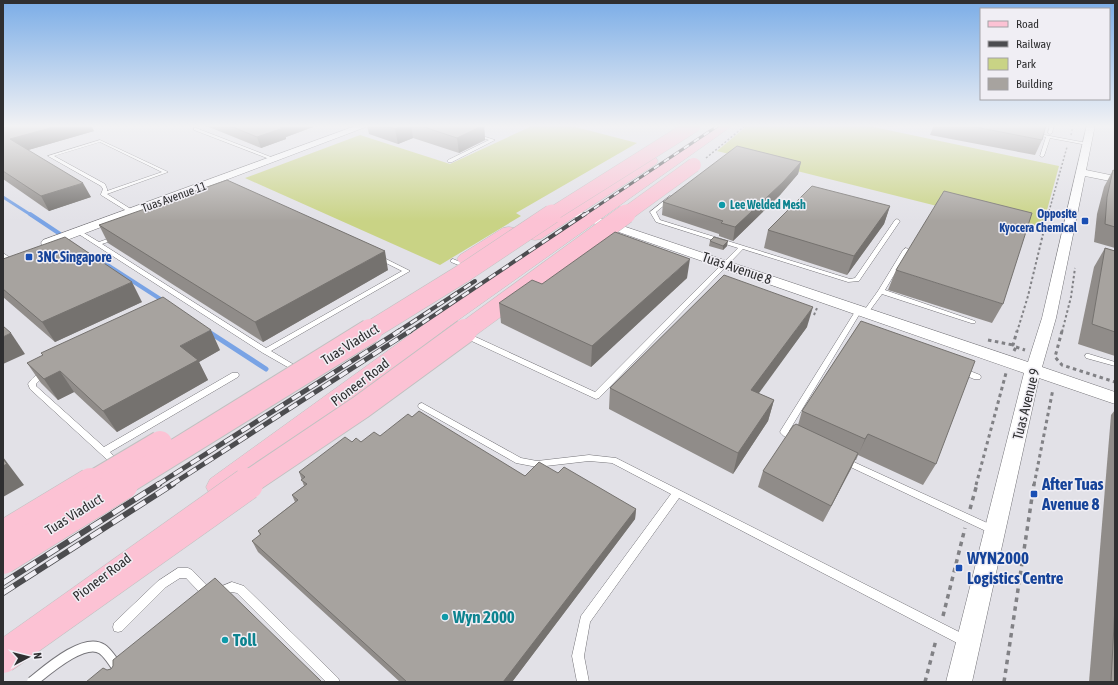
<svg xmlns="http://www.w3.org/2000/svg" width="1118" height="685" font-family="'Asap Condensed',sans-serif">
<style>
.green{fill:#c9d385}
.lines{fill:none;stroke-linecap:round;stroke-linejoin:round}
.stream-far2{stroke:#79a3e5;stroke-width:3}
.stream-far1{stroke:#79a3e5;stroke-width:4}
.stream{stroke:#79a3e5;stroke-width:5}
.service-casing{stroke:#757479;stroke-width:1}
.minor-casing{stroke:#757479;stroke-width:1}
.primary-casing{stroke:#c1c1c1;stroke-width:1}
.path-far3{stroke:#818185;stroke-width:1.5;stroke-dasharray:2 2;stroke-linecap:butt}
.path-far2{stroke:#818185;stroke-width:2;stroke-dasharray:2.5 2.5;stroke-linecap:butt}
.path-far1{stroke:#818185;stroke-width:3;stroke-dasharray:3.5 3.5;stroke-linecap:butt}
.path{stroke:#818185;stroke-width:3.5;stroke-dasharray:4.5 4.5;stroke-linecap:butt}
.service{fill:#fff;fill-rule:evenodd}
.minor{fill:#fff;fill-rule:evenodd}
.primary{fill:#fcc2d4;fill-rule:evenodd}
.rail-far3-casing{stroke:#4c4c4f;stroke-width:3}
.rail-far2-casing{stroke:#4c4c4f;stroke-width:4}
.rail-far1-casing{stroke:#4c4c4f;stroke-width:5}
.rail-casing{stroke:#4c4c4f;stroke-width:6}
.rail-far3{stroke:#f0eef4;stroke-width:2;stroke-dasharray:6;stroke-linecap:butt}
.rail-far2{stroke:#f0eef4;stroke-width:2.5;stroke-dasharray:8;stroke-linecap:butt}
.rail-far1{stroke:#f0eef4;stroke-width:3.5;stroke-dasharray:10;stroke-linecap:butt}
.rail{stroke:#f0eef4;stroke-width:4.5;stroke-dasharray:13;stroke-linecap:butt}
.service-bridge-casing{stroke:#757479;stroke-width:12;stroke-linecap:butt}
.primary-bridge-far3-casing{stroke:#c1c1c1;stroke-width:15;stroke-linecap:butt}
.primary-bridge-far2-casing{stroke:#c1c1c1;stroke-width:20;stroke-linecap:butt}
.primary-bridge-far1-casing{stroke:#c1c1c1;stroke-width:26;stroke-linecap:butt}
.primary-bridge-casing{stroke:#c1c1c1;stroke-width:33;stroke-linecap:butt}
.service-bridge{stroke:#fff;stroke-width:10}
.primary-bridge-far3{stroke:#fcc2d4;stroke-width:14}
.primary-bridge-far2{stroke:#fcc2d4;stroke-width:19}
.primary-bridge-far1{stroke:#fcc2d4;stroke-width:24}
.primary-bridge{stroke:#fcc2d4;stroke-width:32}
.wall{fill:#908c89}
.shaded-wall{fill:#75726f}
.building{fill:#a7a39f;stroke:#75726f}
.culture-dot{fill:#0f9aa8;stroke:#f0eef4;stroke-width:1.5}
.transit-dot{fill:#1a4fb4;stroke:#f0eef4;stroke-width:1.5}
.labels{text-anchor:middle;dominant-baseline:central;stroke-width:3;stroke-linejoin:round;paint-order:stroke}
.far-street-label{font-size:12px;fill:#2f2f31;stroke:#f0eef4}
.far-culture-label{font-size:12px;font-weight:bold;fill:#0d838f;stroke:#f0eef4;text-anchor:start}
.far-transit-label{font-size:12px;font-weight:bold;fill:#164399;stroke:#f0eef4;text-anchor:end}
.transit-label{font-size:14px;font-weight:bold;fill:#164399;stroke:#f0eef4;text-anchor:start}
.street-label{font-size:14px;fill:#2f2f31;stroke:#f0eef4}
.near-transit-label{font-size:17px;font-weight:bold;fill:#164399;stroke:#f0eef4;text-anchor:start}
.near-culture-label{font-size:17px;font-weight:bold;fill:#0d838f;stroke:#f0eef4;text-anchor:start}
</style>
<rect width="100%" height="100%" fill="#e2e1e7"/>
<!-- green -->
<g class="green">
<path d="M534,125H568L637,143L516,213L521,216L440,265L245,178L360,135L450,164Z"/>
<path d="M748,125H864L1059,166L1041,232L717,151Z"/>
</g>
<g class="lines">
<!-- stream-far2 -->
<path class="stream-far2" d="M3,197L31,215"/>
<!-- stream-far1 -->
<g class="stream-far1">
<path d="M30,214L60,234"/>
<path d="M92,255L165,302"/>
</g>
<!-- stream -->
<path class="stream" d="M209,332L266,369"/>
<defs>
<g id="service">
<path d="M1050,125H1054L1052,133L1050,134L1048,133Z"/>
<path d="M194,128H196L276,159L272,160L194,130Z"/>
<path d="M1034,133L1087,143L1089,144L1087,145L1050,138L1044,156L1042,157L1040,156L1046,137L1034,135Z"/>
<path d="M476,134L495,140L452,162H448V160L489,140L476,136Z"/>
<path d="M100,140L168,172L107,194L134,211V213H130L101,195V194L103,189L101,186L48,156ZM100,142L162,172L107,191V189L105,184L54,156Z"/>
<path d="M670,196L672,197V199L656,212L660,220L850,279L855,278L895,220L897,219L900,221L859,281L848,282L743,249L599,398L596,399L463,337L462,335L463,333H467L595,392L738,248L656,222L650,212Z"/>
<path d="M1044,225L1069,231L1070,232L1067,234L1042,228L1041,227Z"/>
<path d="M79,230L99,242L113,237H117V239L102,244L266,348L402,271L376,258V256H380L410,271L271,351L301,369L302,371L301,373H298L263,353L77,233L76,232Z"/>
<path d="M906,248L909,250L885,290L975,321L976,322L975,323H971L882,294L868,313H864L863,312L878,291L903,250Z"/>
<path d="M3,253L9,257V259L7,260L3,258Z"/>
<path d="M453,259L470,266L471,267L468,269L451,262V260Z"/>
<path d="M859,308L862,310L789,431L799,436L800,438L799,440C793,442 783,437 780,432L781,430L856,310Z"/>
<path d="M1086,354H1089L1115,362V366L1086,358L1085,356Z"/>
<path d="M959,369H965L980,375L981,377L980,379H974L959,373L958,371Z"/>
<path d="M41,372H44L48,374L40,380L36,384V386L104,447L232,373H238L239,375L238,377L110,452L121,464L120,466L117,467L114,466L30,389L28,384C32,378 36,375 41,372Z"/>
<path d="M422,403L521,458L537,461L589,455L616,458L969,637L971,641L969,645L965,647L961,645L679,498L590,622L584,656L589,682H577L572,656L581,616L671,494L612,463L589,461L537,467L516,463L419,408L418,406L419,404Z"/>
<path d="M845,458L996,527L998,530L996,533L993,534L990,533L842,463L841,461L842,459Z"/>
<path d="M178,568H188L192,570L213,592L214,595L213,598L209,600L205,598L186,578H180L166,587L122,631L118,632L114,631L113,627L114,623L158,581Z"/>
<path d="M232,582L244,586L338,678L340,682H326L237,593L232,592L219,597L215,595L214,592L215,589Z"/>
</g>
<g id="minor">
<path d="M358,125H371L51,246H43L41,243L43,240Z"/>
<path d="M1087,125H1095L1086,170L1115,176V182L1085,176L1056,318L1042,367L1115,392V404L1039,378L972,682H946L1024,373L567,214L565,212L571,209L575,210L1028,362L1042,318Z"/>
</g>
<g id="primary">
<path d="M718,125H733L447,328L230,495L220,498L210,495L206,487L210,479L433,318Z"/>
<path d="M651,157L656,158L658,161L656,164L541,239L535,240L529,239L526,235L529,231L646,158Z"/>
<path d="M509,227L515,228L518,232L515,236L472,263L466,265L460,263L457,259L460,255L503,228Z"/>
</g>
</defs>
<!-- service casing -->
<use href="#service" class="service-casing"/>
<!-- minor casing -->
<use href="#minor" class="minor-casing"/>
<!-- primary casing -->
<use href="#primary" class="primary-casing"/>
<!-- path-far3 -->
<g class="path-far3">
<path d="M1071,135L1073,125"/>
<path d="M706,158L746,125"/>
<path d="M1048,215L1067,147"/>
</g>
<!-- path-far2 -->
<g class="path-far2">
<path d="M1047,219L1048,214"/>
<path d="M814,315L817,308"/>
<path d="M1017,332L1028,296L1043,234"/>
<path d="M1062,332L1071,297L1075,268"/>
</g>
<!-- path-far1 -->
<g class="path-far1">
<path d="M1062,331L1055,357L1062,365L1115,382"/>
<path d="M988,340L1013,345"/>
<path d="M1016,347L1025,350"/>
<path d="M1014,351L1016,347L1013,345L1017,331"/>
<path d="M976,485L1006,373"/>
<path d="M1034,485L1053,389"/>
</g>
<!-- path -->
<g class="path">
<path d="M970,509L977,484"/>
<path d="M943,616L965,528"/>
<path d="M925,682L936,640"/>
<path d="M1004,682L1034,484"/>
</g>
<!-- service -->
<use href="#service" class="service"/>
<!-- minor -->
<use href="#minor" class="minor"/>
<!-- primary -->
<use href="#primary" class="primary"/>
<defs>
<path id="rail-far3" d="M584,215L719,125"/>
<g id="rail-far2">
<path d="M397,332L475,281"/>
<path d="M409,332L585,214"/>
</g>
<g id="rail-far1">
<path d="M157,485L399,331"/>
<path d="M171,485L410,331"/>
</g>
<g id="rail">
<path d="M3,583L159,484"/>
<path d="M3,593L173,484"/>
</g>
</defs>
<!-- rail-far3 casing -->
<use href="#rail-far3" class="rail-far3-casing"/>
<!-- rail-far2 casing -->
<use href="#rail-far2" class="rail-far2-casing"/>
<!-- rail-far1 casing -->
<use href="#rail-far1" class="rail-far1-casing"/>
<!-- rail casing -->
<use href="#rail" class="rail-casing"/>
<!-- rail-far3 -->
<use href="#rail-far3" class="rail-far3"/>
<!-- rail-far2 -->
<use href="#rail-far2" class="rail-far2"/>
<!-- rail-far1 -->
<use href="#rail-far1" class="rail-far1"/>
<!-- rail -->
<use href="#rail" class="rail"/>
<defs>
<path id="service-bridge" d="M32,682C46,671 84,637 102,649C111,655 120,673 126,682"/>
<g id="primary-bridge-far3">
<path d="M551,215L694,125"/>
<path d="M625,215L694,165"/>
</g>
<g id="primary-bridge-far2">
<path d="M368,332L462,274L552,214"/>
<path d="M464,332L626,214"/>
</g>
<g id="primary-bridge-far1">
<path d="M89,485L160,443"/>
<path d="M121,485L370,331"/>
<path d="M245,485L361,407L465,331"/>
</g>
<g id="primary-bridge">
<path d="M3,537L91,484"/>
<path d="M3,558L122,484"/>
<path d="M3,657L247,484"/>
</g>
</defs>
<!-- service-bridge casing -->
<use href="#service-bridge" class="service-bridge-casing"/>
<!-- primary-bridge-far3 casing -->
<use href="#primary-bridge-far3" class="primary-bridge-far3-casing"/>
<!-- primary-bridge-far2 casing -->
<use href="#primary-bridge-far2" class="primary-bridge-far2-casing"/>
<!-- primary-bridge-far1 casing -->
<use href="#primary-bridge-far1" class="primary-bridge-far1-casing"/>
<!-- primary-bridge casing -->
<use href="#primary-bridge" class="primary-bridge-casing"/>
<!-- service-bridge -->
<use href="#service-bridge" class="service-bridge"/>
<!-- primary-bridge-far3 -->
<use href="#primary-bridge-far3" class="primary-bridge-far3"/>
<!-- primary-bridge-far2 -->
<use href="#primary-bridge-far2" class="primary-bridge-far2"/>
<!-- primary-bridge-far1 -->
<use href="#primary-bridge-far1" class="primary-bridge-far1"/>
<!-- primary-bridge -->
<use href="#primary-bridge" class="primary-bridge"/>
</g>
<!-- wall -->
<g class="wall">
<path d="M204,125H312L313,127L286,137V139L261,148Z"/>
<path d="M367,125H484L485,140L459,153L413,138L398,144L369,134Z"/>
<path d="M886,125H894L893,127Z"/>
<path d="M934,125H1046L1042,140L1035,155L930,135Z"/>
<path d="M3,128L94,131L28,150L91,197L49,211L3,179Z"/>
<path d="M801,162L798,174L780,195L733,241L719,236V234L662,215L663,202Z"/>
<path d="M1113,170L1115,171V248L1094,242L1097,214L1104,187Z"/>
<path d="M890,206L884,224L847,275L764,248L768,230Z"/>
<path d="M99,225L388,270L263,342L108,243Z"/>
<path d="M710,241L727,246L723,250L709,246Z"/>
<path d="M1105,248L1115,251V356L1078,344L1094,267Z"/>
<path d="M3,259L142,302L55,342L3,297Z"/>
<path d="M896,270L1003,304L992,323L888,290Z"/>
<path d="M687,278L591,367L501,323L499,303L542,284Z"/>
<path d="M861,321L936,464L923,485L858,455L856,460H855L823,522L758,487L763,471L798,425L802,411Z"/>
<path d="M807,327L758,393L774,400L768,421L733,474L609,409L610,388Z"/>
<path d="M220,350L199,362L208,380L117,432L74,392L58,400L41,383L27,363L43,356L41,353Z"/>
<path d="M1115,410V682H1089L1111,415Z"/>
<path d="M412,417L525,476L558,473L636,509L635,519L512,682H400L258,552L252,541L260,535L258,531L295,502L292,495L304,486L299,472L352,442H361L380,436Z"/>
</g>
<!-- shaded-wall -->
<g class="shaded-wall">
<path d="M61,125H91L94,131L18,153L10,139Z"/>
<path d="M284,125H312L313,127L286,137V139L261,148L257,137Z"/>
<path d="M405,125H411L413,138L398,144L395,129Z"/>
<path d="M484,125L485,140L459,153L457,138Z"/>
<path d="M801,162L798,174L780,195L733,241L735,227Z"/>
<path d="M83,183L91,197L49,211L41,196Z"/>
<path d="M890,206L884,224L847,275L854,256Z"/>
<path d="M728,241L727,246L723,250V246Z"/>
<path d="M385,251L388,270L263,342L255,322Z"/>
<path d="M690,259L687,278L591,367L592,346Z"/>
<path d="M132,282L142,302L55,342L42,322Z"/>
<path d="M813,307L807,327L746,411L751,390Z"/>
<path d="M211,330L220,350L199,362L208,380L117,432L103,411L180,346Z"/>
<path d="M11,333L25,354L3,364V337Z"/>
<path d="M60,371L74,392L58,400L44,379Z"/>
<path d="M774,400L768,421L733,474L738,453Z"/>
<path d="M868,434L858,455L856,460L865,439Z"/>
<path d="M858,453L851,469L823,522L831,506Z"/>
<path d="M3,457L24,485L3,497Z"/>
<path d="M636,509L635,519L512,682H503Z"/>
</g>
<!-- building -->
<g class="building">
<path d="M13,125H61L10,139L83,183L41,196L3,171V128Z"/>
<path d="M228,125H284L280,127L283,128L257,137Z"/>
<path d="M384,125H405L395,129Z"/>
<path d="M418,125H484L457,138Z"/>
<path d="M965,125H1046L1042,140Z"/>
<path d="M737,146L801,162L783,182L735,227L721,223L723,221L663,202Z"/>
<path d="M1113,170L1115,171V227L1105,224L1107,197Z"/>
<path d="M227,180L385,251L255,322L99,225Z"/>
<path d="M812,186L890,206L854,256L768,230Z"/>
<path d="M944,191L1032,213L1003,304L896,270Z"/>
<path d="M615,232L690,259L592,346L499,303L532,280L542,284Z"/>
<path d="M65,237L132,282L42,322L3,289V270H4L3,269V259Z"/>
<path d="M714,237L728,241L723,246L710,241Z"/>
<path d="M1105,248L1115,251V332L1092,324Z"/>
<path d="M724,275L813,307L751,390L774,400L738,453L610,388Z"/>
<path d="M163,297L211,330L180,346L198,360L103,411L60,371L44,379L27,363L43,355L41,353Z"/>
<path d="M861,321L975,361L936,464L868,434L865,439L802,411Z"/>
<path d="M3,326L11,333L3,337Z"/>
<path d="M419,411L525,476L539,462L558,473L564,467L636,509L503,682H407L252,541L261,534L258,531L298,500L292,495L307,484L301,480L305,477L299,472L345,437L352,442L356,438L361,442L374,432L380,436L408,414L412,417Z"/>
<path d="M796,424L858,453L831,506L763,471L793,426Z"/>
<path d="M3,459L7,464L3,466Z"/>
<path d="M215,578L322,682H86L103,668L107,670L111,669L113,666V660Z"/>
<path d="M1115,606V682H1111Z"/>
</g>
<!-- sky -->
<linearGradient id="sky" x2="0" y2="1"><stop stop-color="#7bade7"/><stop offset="0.57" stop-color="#f2f2f4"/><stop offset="1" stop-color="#f2f2f4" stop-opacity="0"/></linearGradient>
<rect width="1118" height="221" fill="url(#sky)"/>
<!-- markers -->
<g class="culture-dot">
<circle cx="722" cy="205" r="4"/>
<circle cx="445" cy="617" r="4"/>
<circle cx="225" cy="640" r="4"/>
</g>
<g class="transit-dot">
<rect x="1081" y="217" width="8" height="8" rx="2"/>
<rect x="25" y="253" width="8" height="8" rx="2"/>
<rect x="1030" y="490" width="8" height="8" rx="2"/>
<rect x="955" y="564" width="8" height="8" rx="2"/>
</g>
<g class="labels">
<!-- far-street labels -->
<g class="far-street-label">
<text transform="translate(174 197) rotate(-20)">Tuas Avenue 11</text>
</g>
<!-- far-culture labels -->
<g class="far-culture-label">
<text x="730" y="205">Lee Welded Mesh</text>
</g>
<!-- far-transit labels -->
<g class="far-transit-label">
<text x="1077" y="214">Opposite<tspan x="1077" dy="14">Kyocera Chemical</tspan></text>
</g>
<!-- transit labels -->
<g class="transit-label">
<text x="37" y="257">3NC Singapore</text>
</g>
<!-- street labels -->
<g class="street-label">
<text transform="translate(737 268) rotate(19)">Tuas Avenue 8</text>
<text transform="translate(350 344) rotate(-32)">Tuas Viaduct</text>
<text transform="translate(360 382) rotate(-37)">Pioneer Road</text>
<text transform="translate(1026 404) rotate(-76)">Tuas Avenue 9</text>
<text transform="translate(74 514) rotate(-32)">Tuas Viaduct</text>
<text transform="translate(102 577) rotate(-37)">Pioneer Road</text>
</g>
<!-- near-transit labels -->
<g class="near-transit-label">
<text x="1042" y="484">After Tuas<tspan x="1042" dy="20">Avenue 8</tspan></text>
<text x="967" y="558">WYN2000<tspan x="967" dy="20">Logistics Centre</tspan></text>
</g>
<!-- near-culture labels -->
<g class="near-culture-label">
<text x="453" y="617">Wyn 2000</text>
<text x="233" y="640">Toll</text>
</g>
</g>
<!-- border -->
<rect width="1118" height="685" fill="none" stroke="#2f2f31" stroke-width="8"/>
<!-- legend -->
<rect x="980" y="8" width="130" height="92" fill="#f0eef4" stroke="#a3a2a6"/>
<rect x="988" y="21" width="20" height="6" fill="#fcc2d4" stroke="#a3a2a6"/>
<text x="1016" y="28" font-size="12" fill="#2f2f31">Road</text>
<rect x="988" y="41" width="20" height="6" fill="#4c4c4f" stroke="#a3a2a6"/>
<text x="1016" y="48" font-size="12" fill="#2f2f31">Railway</text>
<rect x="988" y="58" width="20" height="12" fill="#c9d385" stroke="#a3a2a6"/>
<text x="1016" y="68" font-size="12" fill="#2f2f31">Park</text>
<rect x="988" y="78" width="20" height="12" fill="#a7a39f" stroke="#a3a2a6"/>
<text x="1016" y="88" font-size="12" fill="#2f2f31">Building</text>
<!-- north arrow -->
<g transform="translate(28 657) rotate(83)" stroke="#f0eef4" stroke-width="3" paint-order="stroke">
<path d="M0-3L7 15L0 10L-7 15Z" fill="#2f2f31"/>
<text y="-6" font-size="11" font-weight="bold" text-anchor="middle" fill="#2f2f31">N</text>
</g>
</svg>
